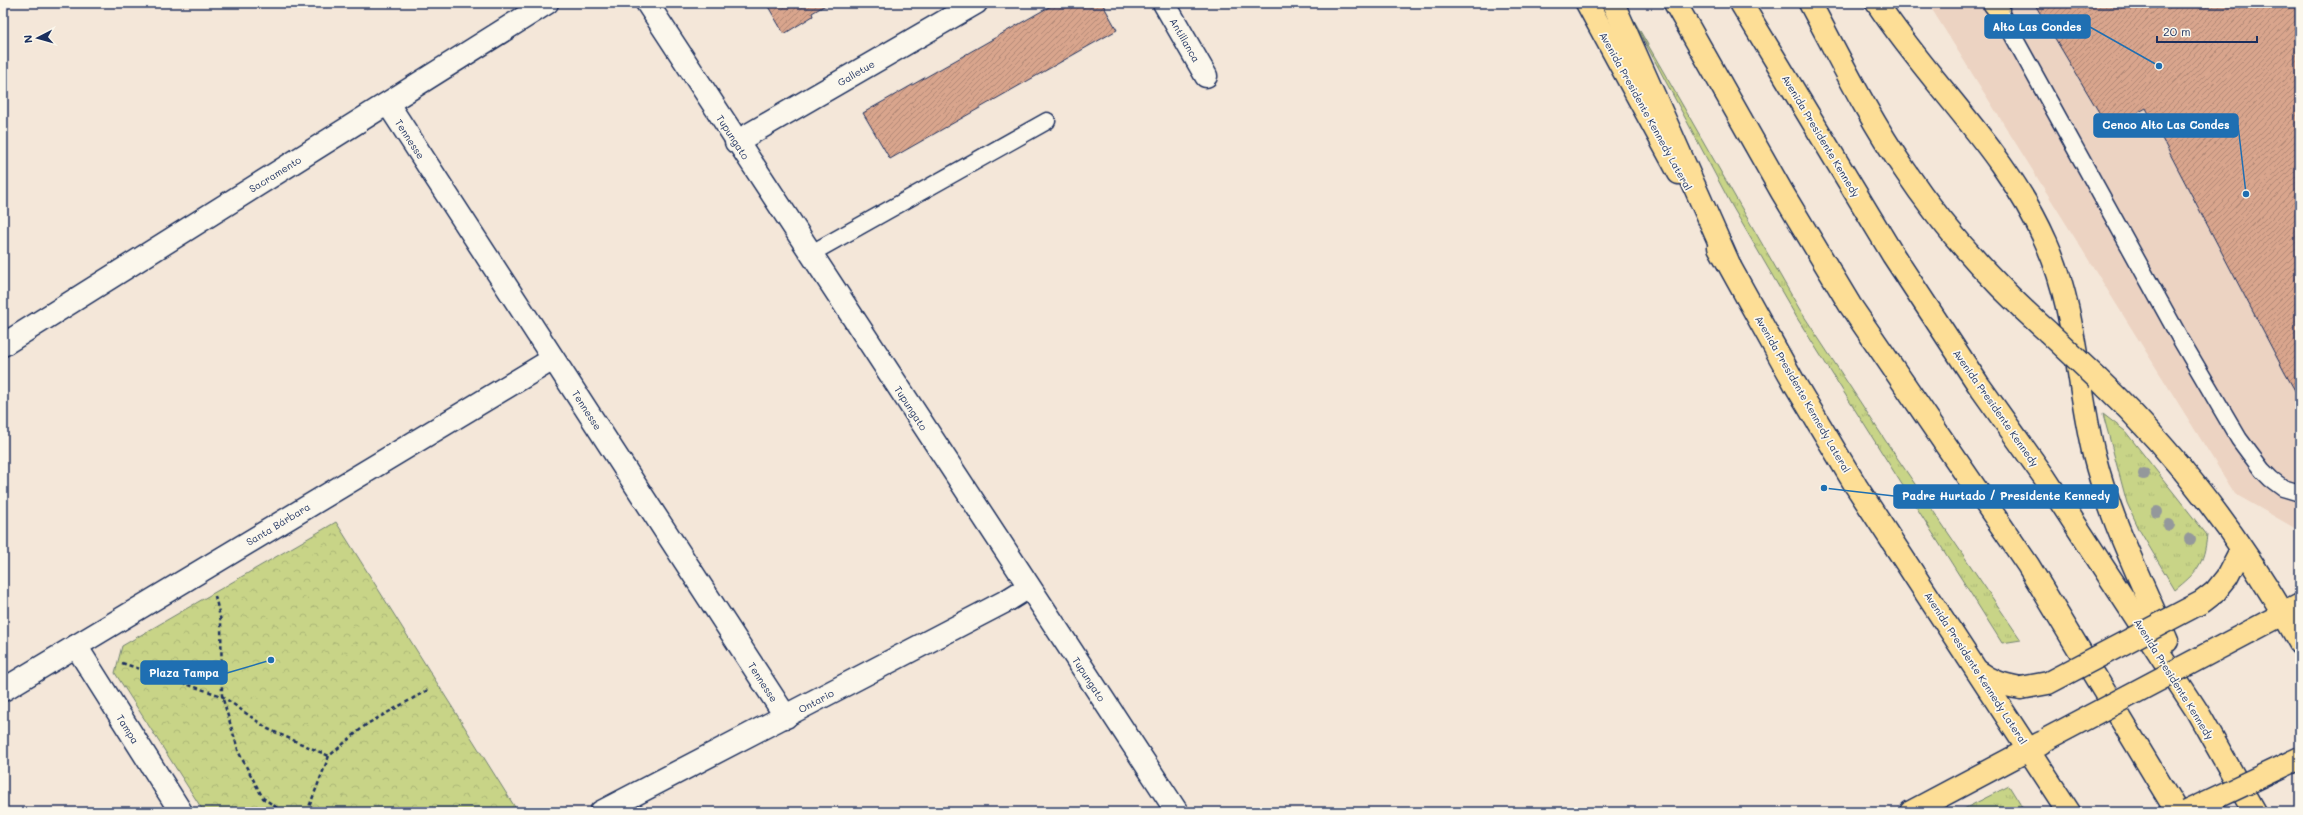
<svg xmlns="http://www.w3.org/2000/svg" width="2303" height="815" font-family="Mali,sans-serif">
<style>
.built{fill:#ecd3c2}
.grass{fill:url(#grass-tufts);stroke:#728272}
.park{fill:url(#park-crowns);stroke:#728272}
.building{fill:url(#building-hatch);stroke:#1b2f5e}
.lines{fill:none;stroke-linecap:round;stroke-linejoin:round}
.lane-casing{stroke:#1b2f5e;stroke-width:19}
.street-casing{stroke:#1b2f5e;stroke-width:25}
.primary-casing{stroke:#1b2f5e;stroke-width:25}
.highway-casing{stroke:#1b2f5e;stroke-width:25}
.path{stroke:#1b2f5e;stroke-width:2.5;stroke-dasharray:4 3;stroke-linecap:butt}
.lane{stroke:#fbf7ec;stroke-width:16}
.street{stroke:#fbf7ec;stroke-width:22}
.primary{stroke:#fdde96;stroke-width:22}
.highway{stroke:#fdde96;stroke-width:22}
.primary-bridge-casing{stroke:#1b2f5e;stroke-width:25;stroke-linecap:butt}
.primary-bridge{stroke:#fdde96;stroke-width:22}
.tree{fill:#94989b}
.labels{text-anchor:middle;dominant-baseline:central;stroke-width:3.5;stroke-linejoin:round;paint-order:stroke}
.street-label{font-size:10px;fill:#1b2f5e;stroke:#fbf7ec}
.leader{fill:none;stroke:#1f6fb2;stroke-width:1.5}
.callout-dot{fill:#1f6fb2;stroke:#fbf7ec;stroke-width:1.5}
.callout{fill:#1f6fb2;stroke:#1f6fb2;stroke-width:1.5}
.callout-label{font-size:11px;text-anchor:middle;font-weight:bold;fill:#fff}
</style>
<defs>
<pattern id="grass-tufts" width="24" height="20" patternUnits="userSpaceOnUse"><rect width="24" height="20" fill="#c8d487"/><path d="M3 7l-1-3M5 7V3M7 7l1-3M15 17l-1-3M17 17v-4M19 17l1-3" fill="none" stroke="#abb677"/></pattern>
<pattern id="park-crowns" width="20" height="18" patternUnits="userSpaceOnUse"><rect width="20" height="18" fill="#c8d487"/><path d="M2 6a3 3 0 1 1 6 0M12 15a3 3 0 1 1 6 0" fill="none" stroke="#abb677"/></pattern>
<pattern id="building-hatch" width="6" height="6" patternUnits="userSpaceOnUse"><rect width="6" height="6" fill="#d9a58d"/><path d="M-1 1l2-2M0 6l6-6M5 7l2-2" fill="none" stroke="#af8776"/></pattern>
</defs>
<rect width="100%" height="100%" fill="#f4e7d9"/>
<filter id="ink" filterUnits="userSpaceOnUse"><feTurbulence type="fractalNoise" baseFrequency=".025" numOctaves="2"/><feDisplacementMap in="SourceGraphic" scale="8" xChannelSelector="R" yChannelSelector="G"/><feConvolveMatrix kernelMatrix="1 2 1 2 8 2 1 2 1" color-interpolation-filters="sRGB"/></filter>
<g filter="url(#ink)">
<!-- built -->
<path class="built" d="M1928,3H2300V531L2235,494Z"/>
<!-- grass -->
<g class="grass">
<path d="M1624,3L1800,310L1885,440L2021,640L2002,643L1797,318L1732,206Z"/>
<path d="M2103,414L2125,431L2207,535C2204,565 2197,572 2175,590L2140,531L2127,503Z"/>
<path d="M2009,786L2025,812H1958Z"/>
</g>
<!-- park -->
<path class="park" d="M336,522L518,812H204L115,673L122,646Z"/>
<!-- building -->
<g class="building">
<path d="M766,3H829L812,13L813,16L784,34Z"/>
<path d="M1056,3H1102L1117,30L890,159L863,113Z"/>
<path d="M2034,3H2300V419L2297,394L2285,373L2146,108L2109,129Z"/>
</g>
<g class="lines">
<defs>
<g id="lane">
<path d="M1995,3L2181,340L2239,439L2262,470L2271,479L2283,488L2300,493"/>
<path d="M810,254L1047,121"/>
</g>
<g id="street">
<path d="M647,3L1177,812"/>
<path d="M1164,3L1206,76"/>
<path d="M388,104L786,717"/>
<path d="M736,142L976,3"/>
<path d="M3,345L547,3"/>
<path d="M76,646L181,812"/>
<path d="M3,690L553,359"/>
<path d="M601,812L1008,600L1029,587"/>
</g>
<g id="primary">
<path d="M1587,3L1679,173"/>
<path d="M1810,3C1840,59 1868,117 1904,169C1944,229 1994,284 2048,332"/>
<path d="M1719,247L1795,384L1856,486L2069,812"/>
<path d="M2098,379C2179,456 2246,545 2300,643"/>
<path d="M2215,592L2227,577L2241,550"/>
<path d="M2249,632L2300,605"/>
<path d="M1979,672C1992,682 2004,685 2021,688"/>
<path d="M1911,812L2041,743"/>
</g>
<g id="highway">
<path d="M1613,3L1729,264"/>
<path d="M1675,3L1782,192L1850,305L2028,565L2177,812"/>
<path d="M1741,3L1893,255L1978,384L2045,478L2197,711L2254,812"/>
<path d="M1877,3C1931,85 2006,151 2046,242C2076,308 2077,385 2094,455C2110,519 2141,580 2167,641"/>
<path d="M1994,3L1998,8"/>
</g>
</defs>
<!-- lane casing -->
<use href="#lane" class="lane-casing"/>
<!-- street casing -->
<use href="#street" class="street-casing"/>
<!-- primary casing -->
<use href="#primary" class="primary-casing"/>
<!-- highway casing -->
<use href="#highway" class="highway-casing"/>
<!-- path -->
<g class="path">
<path d="M215,596L221,621L222,696L239,753L263,798L283,812"/>
<path d="M122,663L222,696L268,729L329,756"/>
<path d="M307,812L329,756L367,724L428,690"/>
</g>
<!-- lane -->
<use href="#lane" class="lane"/>
<!-- street -->
<use href="#street" class="street"/>
<!-- primary -->
<use href="#primary" class="primary"/>
<!-- highway -->
<use href="#highway" class="highway"/>
<defs>
<g id="primary-bridge">
<path d="M2048,332L2098,379"/>
<path d="M2021,688L2048,683L2202,602L2215,592"/>
<path d="M2047,739L2249,632"/>
<path d="M2186,812L2300,758"/>
</g>
</defs>
<!-- primary-bridge casing -->
<use href="#primary-bridge" class="primary-bridge-casing"/>
<!-- primary-bridge -->
<use href="#primary-bridge" class="primary-bridge"/>
</g>
<!-- trees -->
<g class="tree">
<circle cx="2144" cy="474" r="6"/>
<circle cx="2157" cy="512" r="6"/>
<circle cx="2169" cy="525" r="6"/>
<circle cx="2190" cy="539" r="6"/>
</g>
</g>
<g class="labels">
<!-- street labels -->
<g class="street-label">
<text transform="translate(1185 40) rotate(60)">Antillanca</text>
<text transform="translate(856 73) rotate(-30)">Galletue</text>
<text transform="translate(1646 111) rotate(61)">Avenida Presidente Kennedy Lateral</text>
<text transform="translate(1821 136) rotate(59)">Avenida Presidente Kennedy</text>
<text transform="translate(733 137) rotate(57)">Tupungato</text>
<text transform="translate(410 139) rotate(57)">Tennesse</text>
<text transform="translate(275 174) rotate(-32)">Sacramento</text>
<text transform="translate(1803 394) rotate(60)">Avenida Presidente Kennedy Lateral</text>
<text transform="translate(911 408) rotate(57)">Tupungato</text>
<text transform="translate(1996 408) rotate(55)">Avenida Presidente Kennedy</text>
<text transform="translate(587 410) rotate(57)">Tennesse</text>
<text transform="translate(278 524) rotate(-31)">Santa Bárbara</text>
<text transform="translate(1976 668) rotate(57)">Avenida Presidente Kennedy Lateral</text>
<text transform="translate(1089 679) rotate(57)">Tupungato</text>
<text transform="translate(2174 679) rotate(58)">Avenida Presidente Kennedy</text>
<text transform="translate(763 682) rotate(57)">Tennesse</text>
<text transform="translate(816 701) rotate(-28)">Ontario</text>
<text transform="translate(128 729) rotate(58)">Tampa</text>
</g>
</g>
<!-- callouts -->
<path class="leader" d="M2159 66L2090 27M2246 194L2238 125M1824 488L1894 496M271 660L227 673"/>
<g class="callout-dot">
<circle cx="2159" cy="66" r="4"/>
<circle cx="2246" cy="194" r="4"/>
<circle cx="1824" cy="488" r="4"/>
<circle cx="271" cy="660" r="4"/>
</g>
<g class="callout">
<rect x="1985" y="15" width="105" height="23" rx="4"/>
<rect x="2094" y="114" width="144" height="23" rx="4"/>
<rect x="1894" y="485" width="224" height="23" rx="4"/>
<rect x="141" y="661" width="86" height="23" rx="4"/>
</g>
<g class="callout-label">
<text x="2037" y="31">Alto Las Condes</text>
<text x="2166" y="129">Cenco Alto Las Condes</text>
<text x="2006" y="500">Padre Hurtado / Presidente Kennedy</text>
<text x="184" y="677">Plaza Tampa</text>
</g>
<!-- margin -->
<rect width="2303" height="815" fill="none" stroke="#fbf7ec" stroke-width="16"/>
<rect x="8" y="8" width="2287" height="799" fill="none" stroke="#1b2f5e" stroke-width="1.5" filter="url(#ink)"/>
<!-- north arrow -->
<g transform="translate(38 38) rotate(264)" stroke="#fbf7ec" stroke-width="3" paint-order="stroke">
<path d="M0-3L7 15L0 10L-7 15Z" fill="#1b2f5e"/>
<text y="-6" font-size="11" font-weight="bold" text-anchor="middle" fill="#1b2f5e">N</text>
</g>
<!-- scale -->
<path d="M2157 36v6h100v-6" fill="none" stroke="#1b2f5e" stroke-width="2"/>
<text x="2163" y="36" font-size="12" fill="#1b2f5e" stroke="#fbf7ec" stroke-width="3" paint-order="stroke">20 m</text>
</svg>
